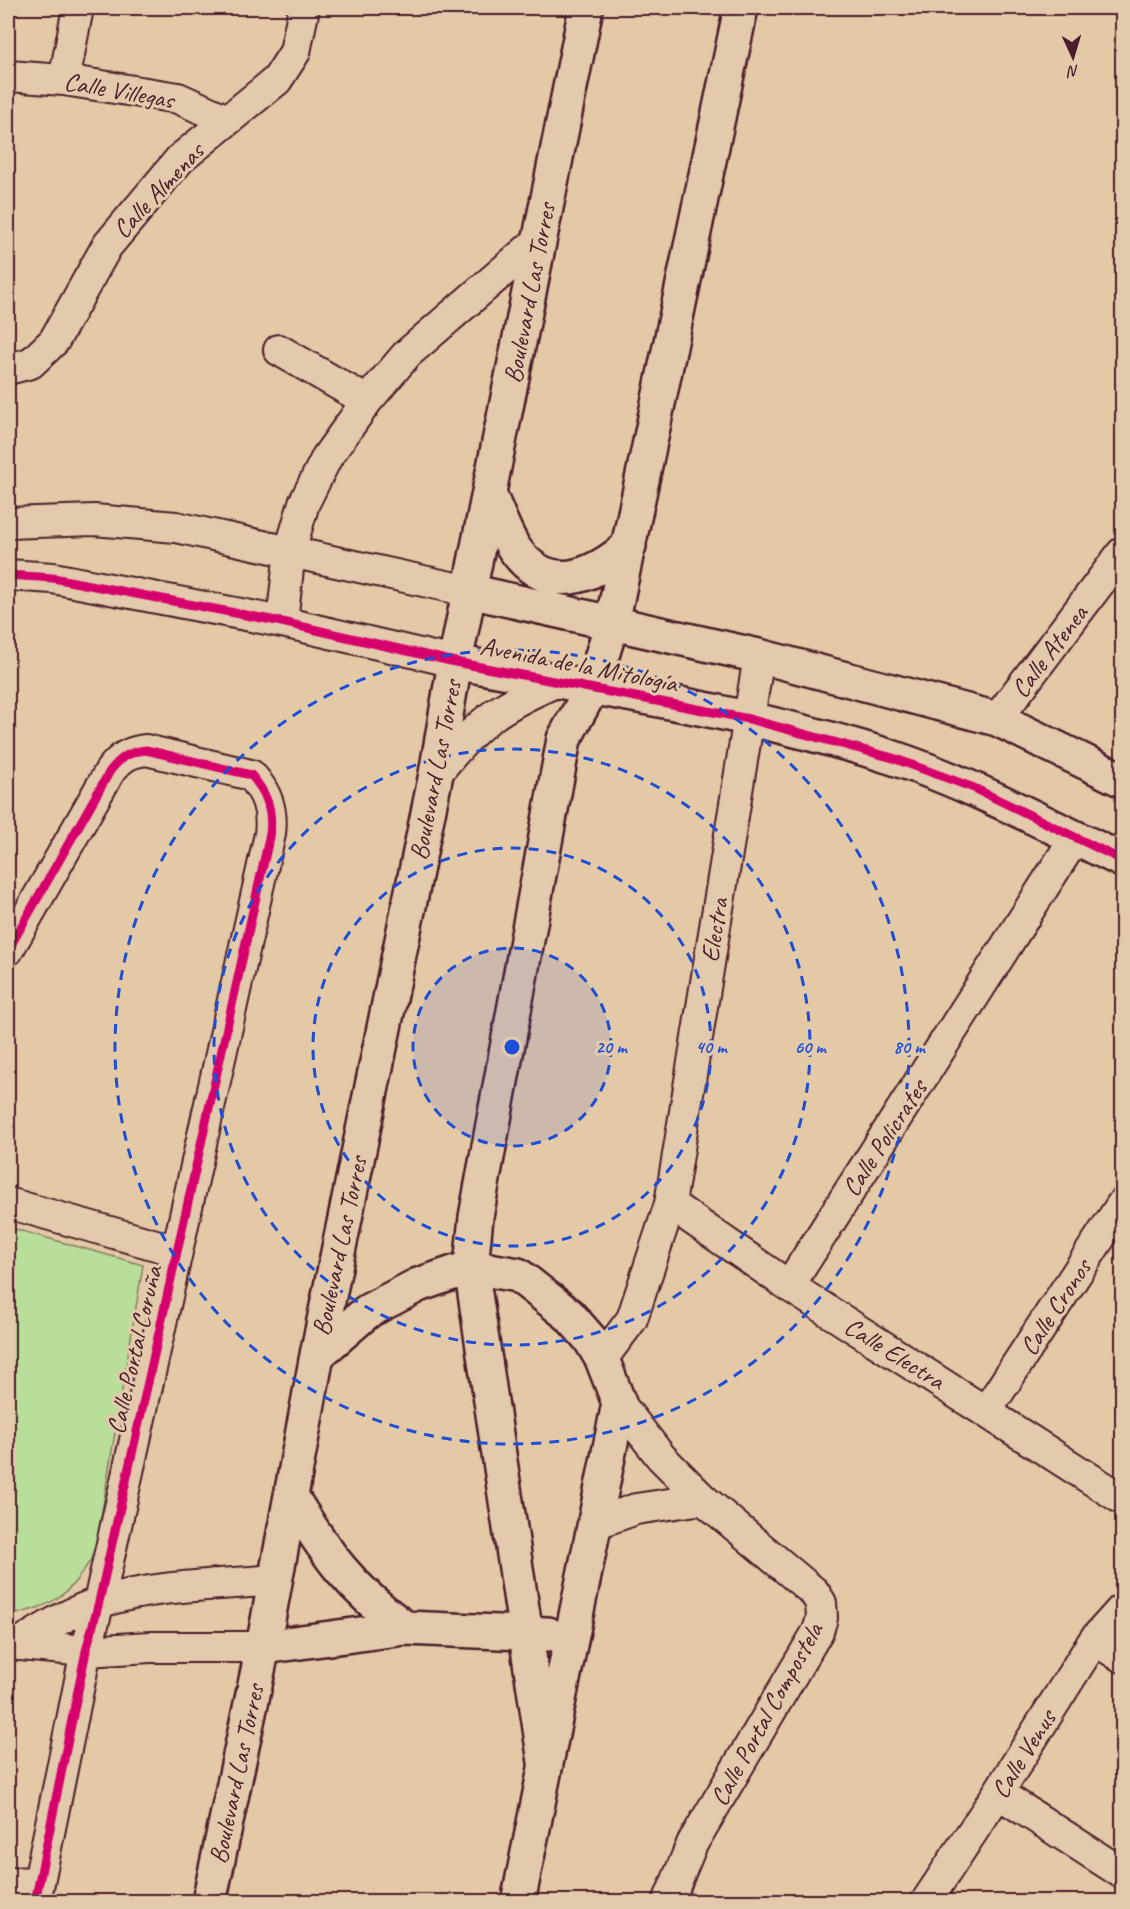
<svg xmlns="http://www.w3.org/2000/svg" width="1130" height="1909" font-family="Caveat,sans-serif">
  <rect width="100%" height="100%" fill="#e4c9a7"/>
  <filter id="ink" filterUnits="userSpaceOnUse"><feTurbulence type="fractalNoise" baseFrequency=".0167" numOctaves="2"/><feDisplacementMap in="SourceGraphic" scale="12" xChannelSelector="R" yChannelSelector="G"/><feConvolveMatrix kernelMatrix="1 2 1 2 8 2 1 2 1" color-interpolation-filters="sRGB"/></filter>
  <g filter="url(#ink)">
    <!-- green -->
    <path fill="#b9de99" stroke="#827e62" stroke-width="1.5" d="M8 1227 143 1265 95 1553C68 1596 57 1605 8 1616Z"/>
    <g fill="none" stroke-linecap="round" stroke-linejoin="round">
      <defs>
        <path id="minor" d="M8 76 64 80 178 98 227 120
          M64 80 78 8
          M279 350 367 401
          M8 369 31 363 54 341 107 246 180 159 277 80 295 52 304 8
          M8 523 94 520 176 527 469 591
          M8 575 53 578 282 622 455 662
          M282 622 290 551 304 503 327 457 367 401 407 354 539 240
          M997 719 1122 553
          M436 774C477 723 497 707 558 681
          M8 950 110 771C121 757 129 752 146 750L251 775C267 793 273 810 270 834L99 1602 86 1651 35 1902
          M8 1203 177 1251
          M670 1204 789 1286 1122 1499
          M789 1286 1075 838
          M602 1359 632 1319 670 1204 759 656
          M619 1403 661 1457 703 1499 814 1592 821 1603 822 1618 818 1631 692 1844 668 1902
          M987 1410 1122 1204
          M594 1524 636 1509 703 1499
          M1094 1640 1122 1657
          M10 1644 86 1651 150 1647H263
          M18 1644C45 1628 71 1611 101 1602 156 1585 218 1585 275 1580
          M998 1793 1122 1873
          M8 1883 39 1882
          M926 1902 998 1793 1094 1640 1122 1609"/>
        <path id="tertiary" d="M489 494C497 511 504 532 514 548 548 597 593 577 629 546
          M469 591 759 656 997 719 1122 780
          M455 662C601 690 752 712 894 758 974 785 1047 825 1122 860"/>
        <path id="secondary" d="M317 1355 368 1311 418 1285 471 1267 518 1275 569 1315 590 1339 602 1359 619 1403 518 1902
          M291 1496C326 1554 350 1588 405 1628
          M263 1647 405 1628 548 1634
          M545 1762 471 1267 476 1217 564 739 592 688 612 623 741 8
          M209 1902 263 1647 317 1355 436 774 455 662 586 8"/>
      </defs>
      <!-- minor casing -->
      <use href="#minor" stroke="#4a1f2b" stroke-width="34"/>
      <!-- tertiary casing -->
      <use href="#tertiary" stroke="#4a1f2b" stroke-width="38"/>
      <!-- secondary casing -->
      <use href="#secondary" stroke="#4a1f2b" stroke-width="38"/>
      <!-- minor -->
      <use href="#minor" stroke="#e4caac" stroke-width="30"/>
      <!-- tertiary -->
      <use href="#tertiary" stroke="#e4caac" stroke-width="33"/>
      <!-- secondary -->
      <use href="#secondary" stroke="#e4caac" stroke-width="33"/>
      <defs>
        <path id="cycleway" d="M8 575 53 578 282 622 455 662 749 719 893 758 974 788 1122 860
          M8 950 110 771C121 757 129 752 146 750L251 775C267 793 273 810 270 834L99 1602 86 1651 35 1902"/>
      </defs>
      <!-- cycleway casing -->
      <use href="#cycleway" stroke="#e4caac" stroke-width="13"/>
      <!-- cycleway -->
      <use href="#cycleway" stroke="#d6006c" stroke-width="9"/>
    </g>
  </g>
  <!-- distance rings -->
  <circle cx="512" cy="1047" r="99" fill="#1d4ed8" fill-opacity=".12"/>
  <g fill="none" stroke="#1d4ed8" stroke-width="3" stroke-dasharray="10 8">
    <circle cx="512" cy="1047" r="99"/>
    <circle cx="512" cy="1047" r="199"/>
    <circle cx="512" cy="1047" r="298"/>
    <circle cx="512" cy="1047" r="397"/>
  </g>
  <g text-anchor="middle" stroke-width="6" stroke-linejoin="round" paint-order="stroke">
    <!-- street labels -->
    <g font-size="26" fill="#4a1f2b" stroke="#e4caac">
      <text transform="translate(119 90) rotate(10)" y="9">Calle Villegas</text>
      <text transform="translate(158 190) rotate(-47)" y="9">Calle Almenas</text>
      <text transform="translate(529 293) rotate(-79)" y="9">Boulevard Las Torres</text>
      <text transform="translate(1049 651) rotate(-53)" y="9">Calle Atenea</text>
      <text transform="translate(579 664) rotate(11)" y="9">Avenida de la Mitología</text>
      <text transform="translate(435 770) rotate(-79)" y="9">Boulevard Las Torres</text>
      <text transform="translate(714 930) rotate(-81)" y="9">Electra</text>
      <text transform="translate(884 1138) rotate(-57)" y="9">Calle Policrates</text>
      <text transform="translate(339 1246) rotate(-78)" y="9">Boulevard Las Torres</text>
      <text transform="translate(1055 1307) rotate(-57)" y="9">Calle Cronos</text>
      <text transform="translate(134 1350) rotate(-77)" y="9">Calle Portal Coruña</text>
      <text transform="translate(895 1353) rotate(32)" y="9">Calle Electra</text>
      <text transform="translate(766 1714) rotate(-61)" y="9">Calle Portal Compostela</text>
      <text transform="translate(1023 1754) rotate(-58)" y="9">Calle Venus</text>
      <text transform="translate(236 1774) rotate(-78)" y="9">Boulevard Las Torres</text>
    </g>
  </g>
  <circle cx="512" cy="1047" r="9" fill="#1d4ed8" stroke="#e4caac" stroke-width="3"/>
  <g font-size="18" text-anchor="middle" font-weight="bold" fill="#1d4ed8" stroke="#e4caac" stroke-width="6" stroke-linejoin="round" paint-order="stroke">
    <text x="611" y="1053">20 m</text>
    <text x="711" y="1053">40 m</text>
    <text x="810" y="1053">60 m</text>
    <text x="909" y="1053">80 m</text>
  </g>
  <!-- margin -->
  <rect width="1130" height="1909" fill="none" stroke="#e4caac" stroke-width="30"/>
  <rect x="15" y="15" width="1100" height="1879" fill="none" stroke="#4a1f2b" stroke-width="2" filter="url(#ink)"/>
  <!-- north arrow -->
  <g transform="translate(1073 57) rotate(176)" stroke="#e4caac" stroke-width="4.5" paint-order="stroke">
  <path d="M0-4.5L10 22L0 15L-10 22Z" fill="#4a1f2b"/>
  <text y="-9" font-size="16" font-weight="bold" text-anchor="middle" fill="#4a1f2b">N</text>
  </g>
</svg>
